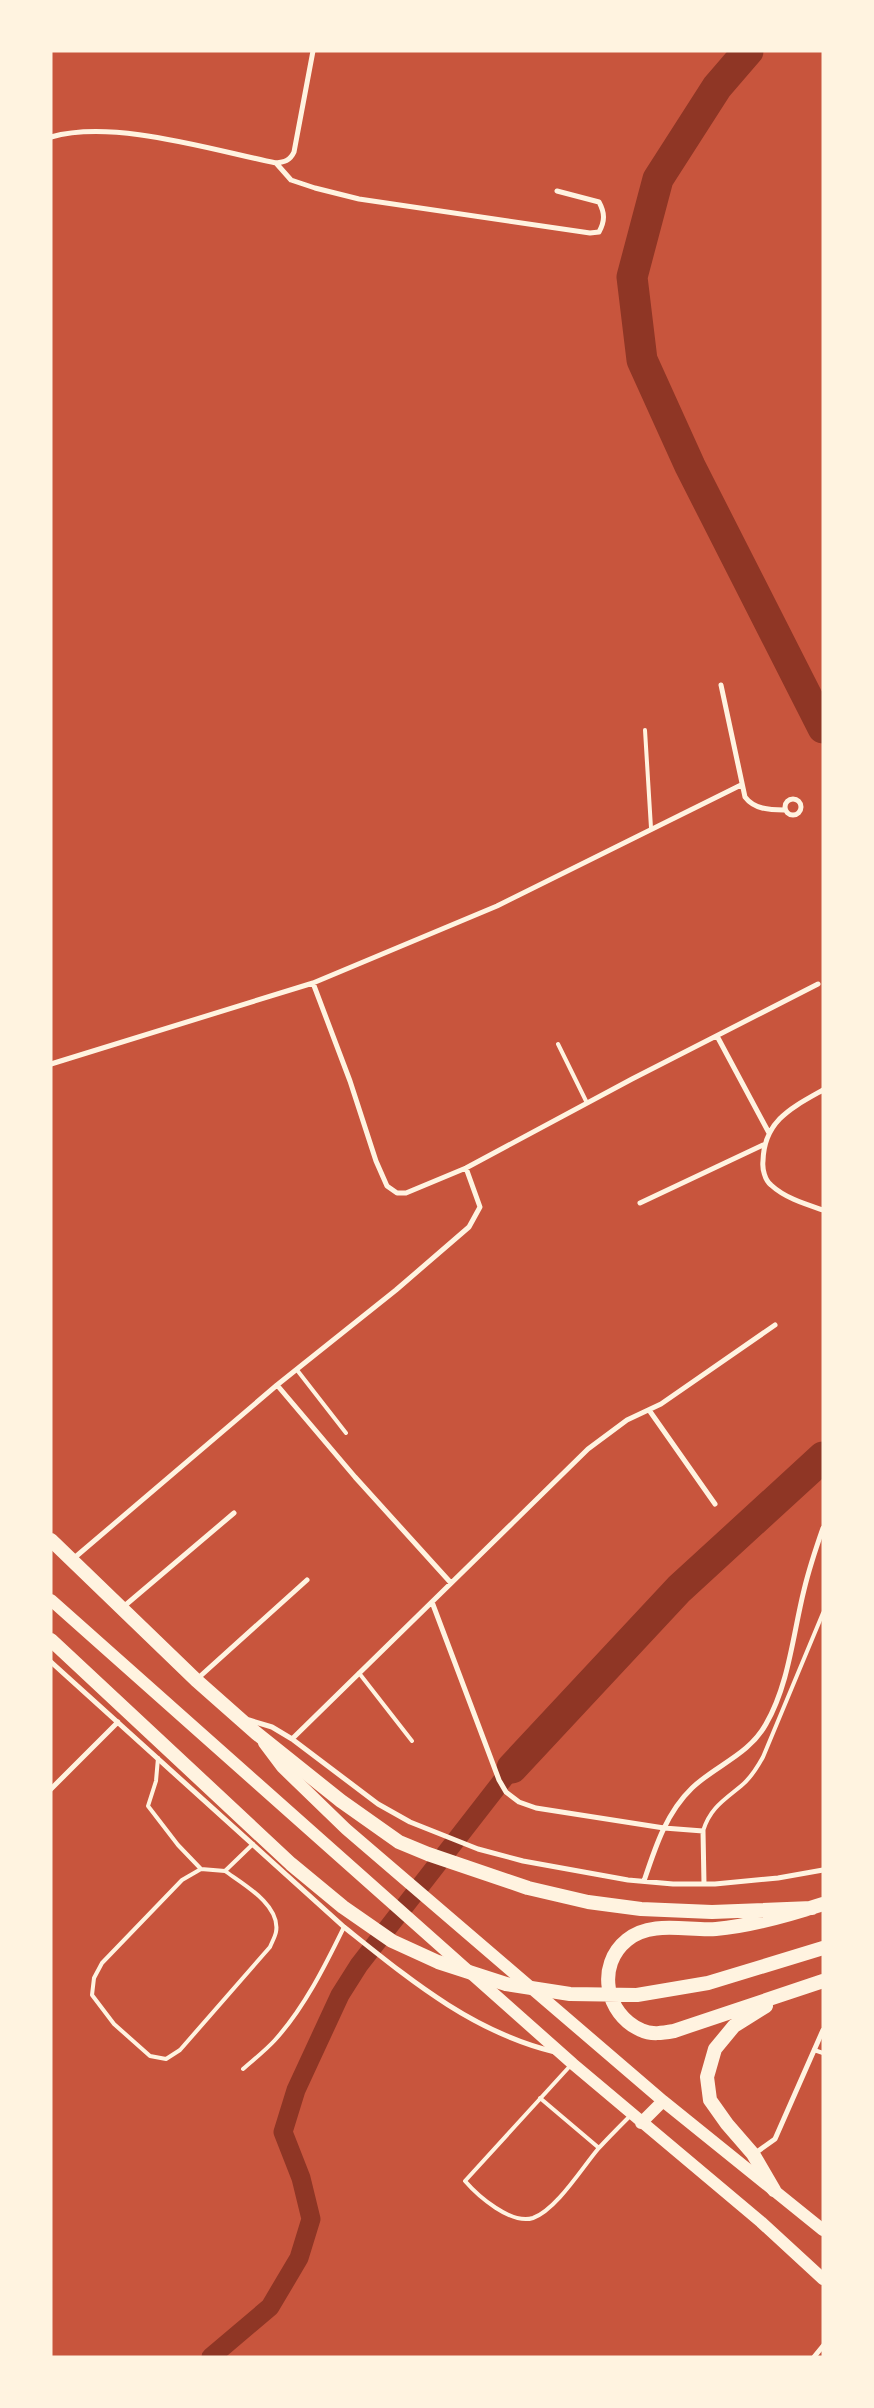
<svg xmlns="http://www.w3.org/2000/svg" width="874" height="2408" font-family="'Open Sans',sans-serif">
  <rect width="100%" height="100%" fill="#c8553d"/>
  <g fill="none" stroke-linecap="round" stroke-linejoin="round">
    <!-- canal -->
    <path stroke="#8f3625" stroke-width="19" d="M211 2357 270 2307 299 2258 311 2219 301 2178 283 2132 296 2090 340 1995 359 1965 512 1768"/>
    <!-- river -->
    <path stroke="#8f3625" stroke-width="31" d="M748 51 717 87 658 179 632 277 642 360 690 466 823 728
      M512 1768 679 1589 823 1457"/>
    <!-- service -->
    <path stroke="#fff3e0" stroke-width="4" d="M645 730 651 828
      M558 1044 587 1103
      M297 1370 346 1433
      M359 1673 412 1741
      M158 1758 156 1781 148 1806 178 1845 201 1869
      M703 1831C710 1808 724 1800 741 1786 751 1778 757 1768 763 1757L823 1613
      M225 1871C243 1884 281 1905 276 1932 275 1937 272 1942 270 1947L180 2050 166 2059 150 2056 114 2024 92 1995 94 1978 102 1963 182 1880 201 1869 225 1871 253 1844
      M814 2050 823 2053
      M570 2066 465 2181C478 2196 511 2225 533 2218 556 2210 582 2168 598 2149 608 2138 619 2127 630 2116
      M243 2069C253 2060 265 2051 275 2040 304 2008 325 1966 344 1927
      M540 2098 599 2148"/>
    <!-- minor -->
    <path stroke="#fff3e0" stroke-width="5" d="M51 137C114 119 212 150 276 163 284 162 290 161 294 152L313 51
      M276 163 291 180 315 188 359 199 590 233 599 232C605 221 605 213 599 202L557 191
      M721 685 745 797C754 809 769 810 784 810
      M785 807a8 8 0 1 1 16 0a8 8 0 1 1-16 0Z
      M313 983 350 1081 376 1161 387 1186 397 1193H406L466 1168 632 1079 818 984
      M717 1036 769 1133
      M51 1064 313 983 497 906 741 785
      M823 1090C791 1108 764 1121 763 1161 762 1169 765 1180 771 1185 785 1198 805 1204 823 1210
      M640 1203 763 1145
      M277 1385 355 1477 451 1583
      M649 1410 715 1504
      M73 1559 277 1385 396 1290 469 1227 480 1207 466 1168
      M432 1602 499 1780 506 1792 519 1802 536 1808 664 1828 703 1831 704 1884
      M122 1608 234 1513
      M51 1662 344 1927C409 1979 472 2032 555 2052
      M196 1680 307 1580
      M249 1720 272 1727 292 1739 378 1804 410 1822 478 1849 523 1861 628 1880 673 1884H715L778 1878 823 1870
      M292 1739 588 1449 627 1420 661 1404 775 1325
      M51 1789 118 1722
      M644 1881C655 1848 666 1813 692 1788 716 1765 749 1755 766 1724 789 1684 793 1634 804 1590 809 1569 816 1548 823 1528
      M754 2154 775 2139 823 2030
      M814 2357 823 2346"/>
    <!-- primary -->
    <path stroke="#fff3e0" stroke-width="12" d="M51 1600 573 2064 761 2222 823 2279
      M264 1743 282 1767 346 1829 663 2101 823 2230
      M641 2123 663 2101"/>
    <!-- trunk -->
    <path stroke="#fff3e0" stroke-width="14" d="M51 1540 196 1680 256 1733 341 1801 399 1842 428 1854 528 1888 588 1902 641 1909 712 1912 812 1908
      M51 1640 291 1864 343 1907 392 1941 438 1962 506 1984 570 1994 637 1995 708 1983 823 1948
      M823 1904C789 1915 751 1926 716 1929 687 1931 651 1920 627 1940 596 1965 605 2014 641 2030 651 2035 663 2033 674 2031L823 1981
      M766 2006 734 2026 715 2049 707 2077 710 2100 727 2124 753 2154 774 2190"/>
  </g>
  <!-- border -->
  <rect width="874" height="2408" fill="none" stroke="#fff3e0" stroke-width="105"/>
</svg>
